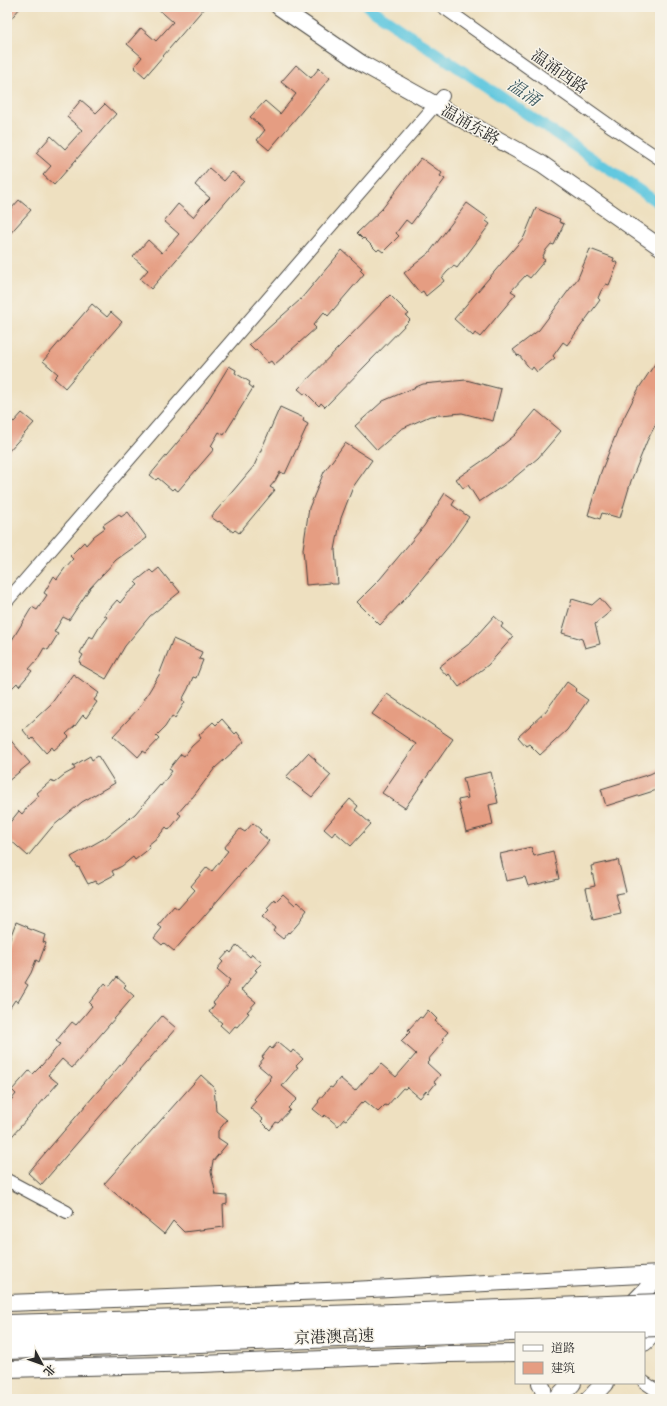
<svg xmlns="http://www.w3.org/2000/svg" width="667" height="1406" font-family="'IM FELL English','Noto Serif SC',serif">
  <rect width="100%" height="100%" fill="#f7f3e8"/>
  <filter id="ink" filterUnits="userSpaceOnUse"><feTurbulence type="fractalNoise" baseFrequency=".025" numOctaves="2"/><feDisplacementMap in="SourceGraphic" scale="8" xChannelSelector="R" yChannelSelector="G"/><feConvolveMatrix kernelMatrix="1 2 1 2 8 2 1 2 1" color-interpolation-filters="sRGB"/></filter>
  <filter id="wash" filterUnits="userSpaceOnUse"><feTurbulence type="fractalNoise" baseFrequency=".012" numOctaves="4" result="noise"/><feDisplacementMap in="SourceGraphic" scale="16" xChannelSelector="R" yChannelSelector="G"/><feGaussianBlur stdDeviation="0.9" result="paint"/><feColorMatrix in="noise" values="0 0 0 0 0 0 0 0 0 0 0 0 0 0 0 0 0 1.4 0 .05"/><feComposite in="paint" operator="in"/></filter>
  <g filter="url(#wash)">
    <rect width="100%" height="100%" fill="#eee0c0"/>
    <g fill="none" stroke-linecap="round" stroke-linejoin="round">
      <!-- canal -->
      <path stroke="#62c8df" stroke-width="11" d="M368 7 660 204"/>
    </g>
    <g id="blocks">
      <!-- building -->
      <path fill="#e59d82" d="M7 7H21L7 23Z
        M156 7H205L145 77 134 67 142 57 127 44 141 28 156 41 173 22Z
        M296 65 311 78 319 68 330 78 269 150 257 140 265 130 250 117 265 101 280 114 296 94 281 82Z
        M81 100 96 113 105 104 116 114 54 185 43 175 51 166 36 153 51 136 65 149 82 130 67 117Z
        M421 158 442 173 440 176 445 179 411 224 406 220 396 233 399 236 383 252 379 249 377 251 364 238 363 239 357 233 382 209Z
        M209 168 224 181 232 172 244 181 151 289 140 279 148 270 133 257 148 240 162 253 171 243 179 234 164 221 178 204 193 217 201 207 210 198 195 185Z
        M19 200 31 210 7 237V206L11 209Z
        M467 203 488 218 486 221 490 224 457 268 454 266 447 272 442 278 444 281 426 296 423 291 420 293 404 273 429 253Z
        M536 208 560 219 559 222 564 224 554 245 551 244 546 250 542 258 545 260 530 278 526 275 511 291 516 294 480 337 475 333 473 336 454 319 524 237Z
        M590 249 614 258 613 261 618 263 609 285 606 284 601 291 598 298 600 300 567 345 563 342 553 356 555 358 537 372 533 367 531 370 519 355 518 356 513 350 539 330 578 278Z
        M342 250 362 268 360 270 364 274 328 316 324 312 313 325 316 328 274 365 271 361 268 363 256 349 255 351 249 345 300 300Z
        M390 295 409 314 406 316 410 320 325 407 321 403 319 406 306 393 304 394 298 389Z
        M92 304 107 317 111 312 122 322 65 388 54 378 58 374 43 361Z
        M660 356V416L647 441 631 481 620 518 602 513 600 519 588 515 601 472 618 429 639 388Z
        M229 366 236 370 235 373 250 382 249 385 253 388 224 435 219 432 211 446 214 449 178 491 174 488 172 490 158 478 156 480 150 475 194 423Z
        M466 380 501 389 493 421 462 413 430 416 401 429 377 450 355 426 383 401 423 384Z
        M280 407 304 418 303 421 308 424 285 474 280 472 275 481 270 487 275 490 239 533 235 530 233 532 219 521 218 522 211 517 254 466Z
        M536 410 561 431 538 458 509 482 479 502 468 485 463 488 456 479 488 457 515 435Z
        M22 413 34 423 7 453V417L14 422Z
        M345 443 372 460 353 487 341 518 335 550 338 584H331L330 583 306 585 303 549 309 508 324 472Z
        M445 493 455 500 452 505 469 517 449 546 404 600 380 625 357 602 380 579 424 526Z
        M128 512 147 538 116 560 90 588 69 620 63 617 54 632 58 634 48 650 44 648 37 660 29 669 32 671 19 686 17 683 11 689 7 685V646L12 640 32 607 37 610 47 595 44 593 54 576 57 579 65 568 73 559 70 556 84 542 86 545 94 536 105 528 103 525 119 514 121 517Z
        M159 568 171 583 172 582 180 592 150 616 125 646 106 679 80 664 81 663 79 662 83 655 80 653 89 636 93 638 100 626 107 617 104 615 117 600 120 603 128 593 138 585 135 582 150 570 153 573Z
        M600 598 611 611 595 624 600 644 585 648 582 639 562 633 572 599 592 605Z
        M494 616 503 624 501 627 513 637 488 665 459 687 449 674 447 676 439 667 469 644Z
        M173 639 202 652 199 659 203 660 196 678 193 677 188 689 182 700 185 702 175 718 172 716 165 727 156 736 159 739 146 753 143 751 138 757 124 744 123 745 113 736 139 708 159 675Z
        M73 674 99 693 94 700 97 702 86 718 83 715 75 726 66 734 69 737 54 750 52 747 46 753 33 738 31 740 23 730 51 704Z
        M567 682 577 689 575 691 588 700 567 730 540 755 529 744 526 746 518 737 545 712Z
        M387 694 453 739 405 808 382 793 416 744 372 714Z
        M222 719 235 734 237 732 244 742 215 768 192 798H191L178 813 181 815 169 830 166 827 158 837 148 845 150 848 135 860 133 857 122 866 112 871 114 875 97 884 95 881 88 884 79 867 78 868 71 857 105 838 135 814 160 785 161 786 172 771 169 769 181 754 184 756 192 746 201 738 199 735 213 722 216 725Z
        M7 736 30 763 7 782Z
        M308 753 316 760 315 761 331 775 312 797 286 777Z
        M90 756 92 760 98 756 115 783 82 802 52 827 28 856 7 837V826L19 811 22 814 30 804 39 796 37 793 52 780 54 783 64 775 75 769 73 766Z
        M660 769V789L606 806 601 789 650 774Z
        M491 772 498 803 489 805 493 825 466 832 458 800 468 798 463 778Z
        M350 799 358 806 355 810 371 824 351 846 335 832 332 836 324 829Z
        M253 823 261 830 259 832 269 841 174 951 164 943 162 945 154 938 162 928 158 925 174 906 178 909 187 899 195 890 191 886 207 867 212 871 228 851 224 848 240 829 245 832Z
        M531 847 534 856 553 851 559 879 528 886 525 877 506 881 500 854Z
        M618 860 626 892 616 894 621 914 593 920 586 888 595 886 591 866Z
        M283 894 295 905 298 902 307 910 301 918 302 919 290 933 289 932 283 939 273 931 275 928 262 917 269 910 267 908 275 899 276 901Z
        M16 922 28 927 27 928 45 935 43 942 46 943 39 962 36 960 31 973 25 983 28 985 18 1002 15 1000 7 1012V946Z
        M237 945 250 957 252 954 262 963 255 970 257 971 241 990 256 1002 247 1012 249 1013 237 1027 235 1026 229 1033 220 1025 222 1023 209 1012 215 1004 213 1003 229 984 228 983 230 980 217 969 223 962 221 960 229 951 231 953Z
        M117 977 126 985 124 987 134 996 72 1068 62 1059 48 1075 58 1083 7 1142V1105L16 1094 12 1090 29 1071 33 1074 42 1065 60 1044 56 1041 72 1022 76 1025 84 1016 92 1006 89 1003 105 983 109 987Z
        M428 1010 437 1019 435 1021 448 1032 442 1039 444 1041 428 1060 429 1061 427 1063 440 1075 434 1082 436 1083 428 1093 426 1091 420 1098 407 1087 405 1089 403 1088 387 1106 385 1105 378 1112 365 1101 363 1103 362 1102 346 1120 344 1119 338 1126 325 1115 323 1117 313 1109 319 1102 318 1101 330 1087 332 1088 340 1078 355 1091 371 1073 372 1074 381 1064 396 1077 416 1054 401 1041 410 1032 408 1030 420 1017 422 1018Z
        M162 1016 176 1028 41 1185 28 1173Z
        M278 1042 291 1053 293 1050 303 1059 296 1066 298 1067 282 1086 297 1099 288 1108 290 1110 278 1123 276 1122 270 1130 261 1121 263 1119 250 1108 256 1101 254 1099 270 1080 269 1079 271 1076 258 1065 264 1058 262 1057 270 1047 272 1049Z
        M201 1075 214 1087 216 1111 227 1120 218 1131V1138L227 1144 213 1161 211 1172 216 1195 227 1196V1204L223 1205 224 1227 184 1232 173 1221 164 1234 104 1184Z"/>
    </g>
  </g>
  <g filter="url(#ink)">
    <use href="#blocks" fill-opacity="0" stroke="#484641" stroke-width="1"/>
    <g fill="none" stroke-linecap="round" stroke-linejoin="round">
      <defs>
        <path id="minor" d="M443 7 612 127 660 159
          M7 601 443 96
          M7 1180 67 1212
          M644 1382 660 1393"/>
        <path id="tertiary" d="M279 7 361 63 542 164 660 247
          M7 1303 352 1290 660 1274
          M626 1310 660 1275
          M7 1369 202 1364 448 1354 516 1353
          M540 1383 543 1389 544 1399"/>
        <path id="secondary" d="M644 1342 660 1325
          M557 1399 572 1383
          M590 1399 605 1383"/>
        <path id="motorway" d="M7 1326 396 1315
          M7 1348 394 1334"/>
      </defs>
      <!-- minor casing -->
      <use href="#minor" stroke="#484641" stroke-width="14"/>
      <!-- tertiary casing -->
      <use href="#tertiary" stroke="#484641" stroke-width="18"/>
      <!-- secondary casing -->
      <use href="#secondary" stroke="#484641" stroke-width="20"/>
      <!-- motorway casing -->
      <use href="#motorway" stroke="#484641" stroke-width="24"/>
      <!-- minor -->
      <use href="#minor" stroke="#fff" stroke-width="12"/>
      <!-- tertiary -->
      <use href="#tertiary" stroke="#fff" stroke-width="16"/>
      <!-- secondary -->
      <use href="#secondary" stroke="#fff" stroke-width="18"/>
      <!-- motorway -->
      <use href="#motorway" stroke="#fff" stroke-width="22"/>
      <defs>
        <path id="motorway-bridge" d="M396 1315 660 1305
          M394 1334 660 1325"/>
      </defs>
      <!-- motorway-bridge casing -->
      <use href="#motorway-bridge" stroke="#484641" stroke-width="24" stroke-linecap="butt"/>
      <!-- motorway-bridge -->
      <use href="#motorway-bridge" stroke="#fff" stroke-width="22"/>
    </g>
  </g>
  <g text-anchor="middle" stroke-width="3" stroke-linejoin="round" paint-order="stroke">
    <!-- street labels -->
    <g font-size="16" fill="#2b2b2b" stroke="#f7f3e8">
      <text transform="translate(560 71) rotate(35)" y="6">温涌西路</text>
      <text transform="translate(471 124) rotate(30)" y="6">温涌东路</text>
      <text transform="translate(334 1336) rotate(-2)" y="6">京港澳高速</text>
    </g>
    <!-- water labels -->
    <g font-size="17" font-style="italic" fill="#3c5a61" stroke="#f7f3e8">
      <text transform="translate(524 92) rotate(34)" y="6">温涌</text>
    </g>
  </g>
  <!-- margin -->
  <rect width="667" height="1406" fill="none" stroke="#f7f3e8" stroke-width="24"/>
  <!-- legend -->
  <rect x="515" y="1332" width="130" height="52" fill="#f7f3e8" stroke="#a5a39c"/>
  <rect x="523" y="1345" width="20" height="6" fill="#ffffff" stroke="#a5a39c"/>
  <text x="551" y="1352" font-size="12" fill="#2b2b2b">道路</text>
  <rect x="523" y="1362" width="20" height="12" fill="#e59d82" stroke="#a5a39c"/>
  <text x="551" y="1372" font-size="12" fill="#2b2b2b">建筑</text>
  <!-- north arrow -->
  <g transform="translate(42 1364) rotate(131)" stroke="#f7f3e8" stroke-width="3" paint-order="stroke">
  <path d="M0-3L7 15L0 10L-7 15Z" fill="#2b2b2b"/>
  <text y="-6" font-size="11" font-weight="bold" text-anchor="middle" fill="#2b2b2b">北</text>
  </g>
</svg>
